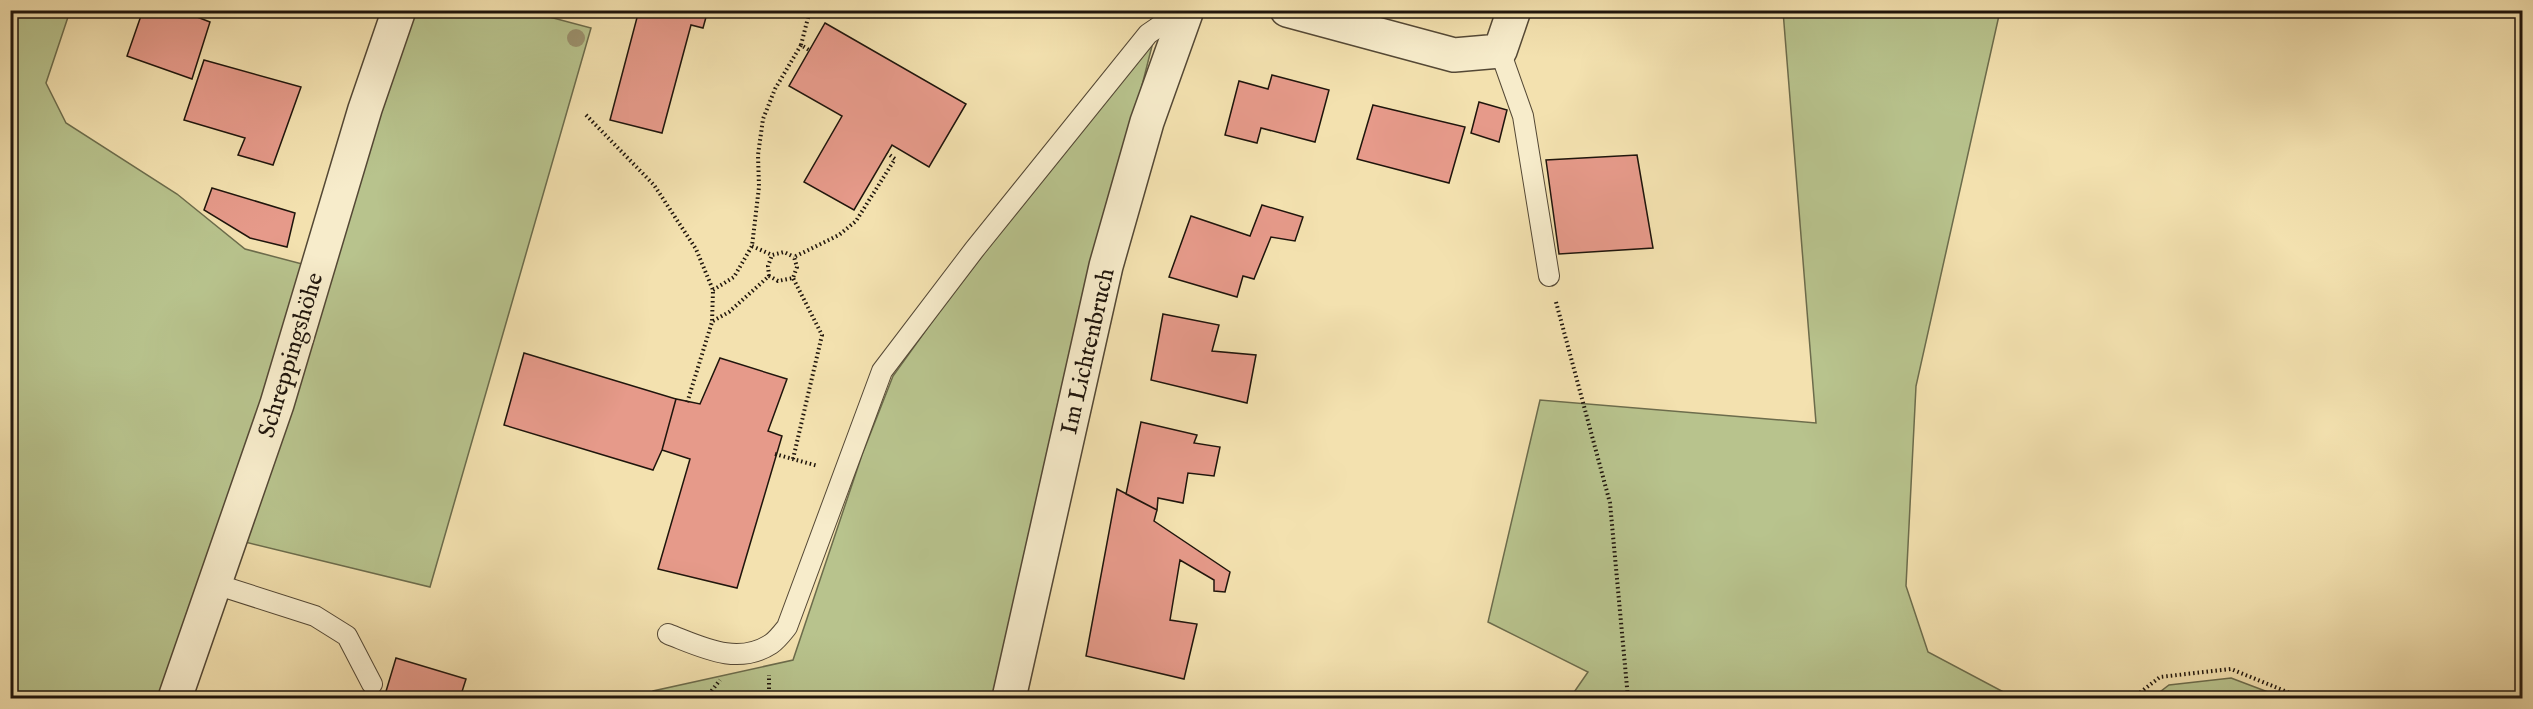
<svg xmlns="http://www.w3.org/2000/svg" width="2533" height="709" font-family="'IM FELL English',serif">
  <rect width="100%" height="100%" fill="#f3e1af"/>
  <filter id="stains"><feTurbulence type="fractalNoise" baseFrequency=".00333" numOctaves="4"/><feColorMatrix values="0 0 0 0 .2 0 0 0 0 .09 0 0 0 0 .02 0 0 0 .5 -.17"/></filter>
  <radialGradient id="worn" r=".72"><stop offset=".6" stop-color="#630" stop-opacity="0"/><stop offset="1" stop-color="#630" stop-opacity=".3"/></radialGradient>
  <!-- green -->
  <path fill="#b8c38d" stroke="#6c6c4c" stroke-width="1.5" d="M10 11H70L46 83 66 123 177 194 245 249 306 265 161 698H11Z
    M410 11H527L591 28 430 587 241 541Z
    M1783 11H2000L1916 386 1906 586 1928 652 2011 696 2046 698H1570L1588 672 1488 622 1540 400 1816 423Z
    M1153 42 1050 449 992 698H650L653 691 793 660 862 455 893 376 939 312 1015 213Z
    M2231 678 2268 692 2266 698H2152L2169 685Z"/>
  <!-- building -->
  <path fill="#e69a8a" stroke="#1f150c" stroke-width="1.5" d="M143 10H179L210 22 192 79 127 56Z
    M555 10H579L578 16Z
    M639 10H708L703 28 691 25 662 133 610 120Z
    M825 23 966 104 929 167 892 145 854 210 804 182 842 116 789 86Z
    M204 60 301 87 273 165 238 155 245 138 184 120Z
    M1272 75 1329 90 1315 142 1261 128 1257 143 1225 135 1239 81 1268 89Z
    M1479 102 1507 110 1499 142 1471 133Z
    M1373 105 1465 127 1449 183 1357 159Z
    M1637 155 1653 248 1559 254 1546 160Z
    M212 188 295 213 287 247 250 238 204 210Z
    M1262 205 1303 217 1295 241 1271 237 1254 279 1243 276 1237 297 1169 277 1191 216 1250 236Z
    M1163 314 1219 325 1212 351 1256 355 1247 403 1151 380Z
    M524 353 676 399 662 450 653 470 504 425Z
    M720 358 787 379 768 431 782 436 737 588 658 569 690 459 662 450 676 399 700 404Z
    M1141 422 1197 435 1194 443 1220 447 1214 476 1188 473 1183 503 1158 498 1157 510 1126 494Z
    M1117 489 1157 510 1154 521 1230 572 1225 592 1214 591V580L1180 560 1170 620 1197 624 1184 679 1086 656Z
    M396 658 466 679 460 698H384Z
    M230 693 243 698H228Z"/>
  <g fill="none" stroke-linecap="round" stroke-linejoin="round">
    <defs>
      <path id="service" d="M1500 51 1523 116 1549 276
        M215 584 315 616 347 636 372 684
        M668 634C702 647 737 666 771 644 777 640 783 632 787 627L882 371 974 250 1148 34 1183 10"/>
      <path id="minor" d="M1287 10 1454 55 1500 51 1514 10
        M175 698 277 404 365 109 399 10
        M1009 698 1106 266 1147 122 1187 10"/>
    </defs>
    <!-- service casing -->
    <use href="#service" stroke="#544835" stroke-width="22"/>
    <!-- minor casing -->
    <use href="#minor" stroke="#544835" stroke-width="36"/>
    <!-- path -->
    <path stroke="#1f150c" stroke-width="4" stroke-dasharray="1.5 3" stroke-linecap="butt" d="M801 45 810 10
      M586 115 654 185 696 249 713 290 712 322 687 403
      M752 246 772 255
      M769 276 768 266 772 255 784 252 794 257
      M713 290 734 277 752 246 759 187 758 155 763 119 775 89 801 45 809 50
      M1556 302 1610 503 1628 698
      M713 321 729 312 769 276 778 281 793 278 797 267 794 257 839 235 856 221 895 159 887 153
      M775 454 818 466
      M793 459 822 335 793 278
      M706 698 720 680
      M769 698V675
      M2133 698 2160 677 2231 669 2302 698"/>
    <!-- service -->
    <use href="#service" stroke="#f7eccb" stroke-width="20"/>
    <!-- minor -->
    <use href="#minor" stroke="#f7eccb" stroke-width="33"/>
  </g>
  <!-- trees -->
  <circle fill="#9c926e" cx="576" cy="38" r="9"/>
  <g text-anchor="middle" stroke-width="6" stroke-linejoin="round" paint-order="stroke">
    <!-- street labels -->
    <g font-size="24" fill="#1f150c" stroke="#f7eccb">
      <text transform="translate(1087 351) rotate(-77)" y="8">Im Lichtenbruch</text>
      <text transform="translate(290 355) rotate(-73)" y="8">Schreppingshöhe</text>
    </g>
  </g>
  <!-- margin -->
  <rect width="2533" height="709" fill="none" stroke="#f3e1af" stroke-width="36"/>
  <rect x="12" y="12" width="2509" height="685" fill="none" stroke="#1f150c" stroke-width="3"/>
  <rect x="18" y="18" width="2497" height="673" fill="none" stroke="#1f150c" stroke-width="1.5"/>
  <rect width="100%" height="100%" filter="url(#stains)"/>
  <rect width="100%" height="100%" fill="url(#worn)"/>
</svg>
